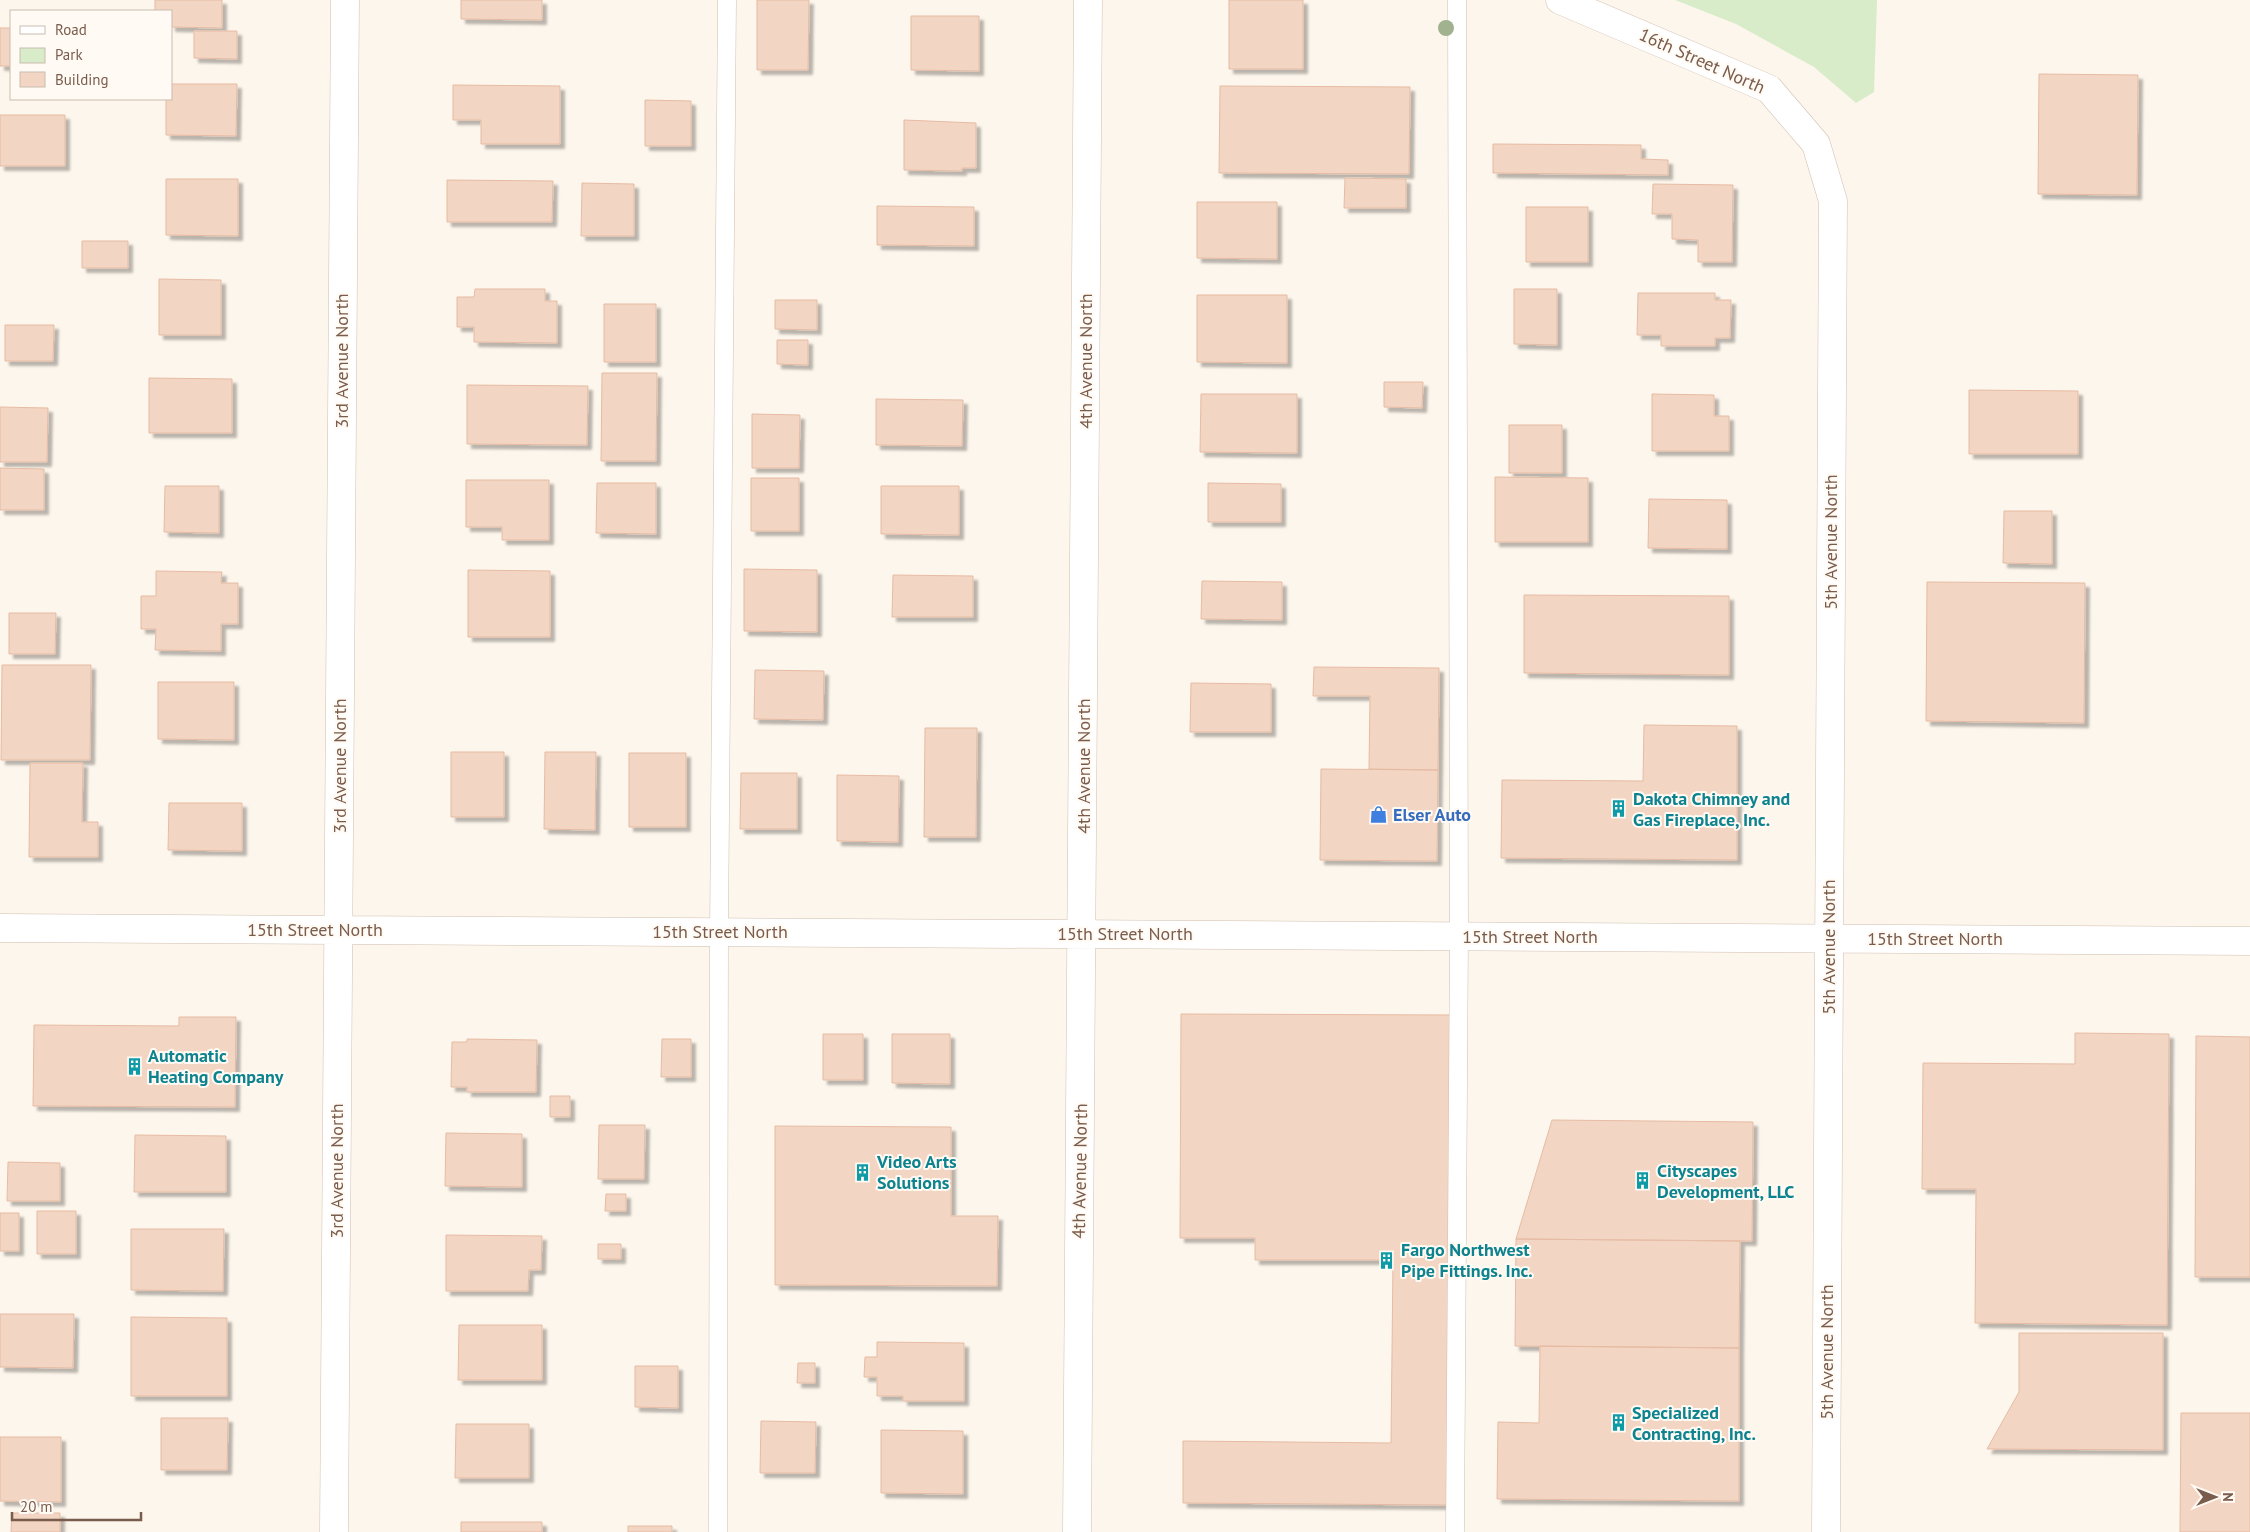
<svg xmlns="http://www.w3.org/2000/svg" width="2250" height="1532" font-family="'PT Sans',sans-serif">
  <defs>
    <filter id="shadow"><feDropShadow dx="4.5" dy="4.5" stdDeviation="1" flood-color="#0004"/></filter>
  </defs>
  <rect width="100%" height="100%" fill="#fdf6ec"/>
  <!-- green -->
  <path fill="#d8ecc9" d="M1675 0H1877L1874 92 1856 103 1814 67 1736 24Z"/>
  <!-- building -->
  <path fill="#f3d5c3" stroke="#e6bba3" filter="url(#shadow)" d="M155 0H222V28L171 27V11H155Z
    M461 0H542V20L461 19Z
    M757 0H809L808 70H757Z
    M1229 0H1303V69H1229Z
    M911 16H979V71L911 70Z
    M0 28H11V66H0Z
    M194 31H237V59L194 58Z
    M2039 74 2138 75 2137 195 2038 194Z
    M171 84H237L236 136 166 135V99H171Z
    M453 85 560 86V144H481V120H453Z
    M1220 86 1410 87 1409 174 1219 173Z
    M645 100 691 101V146H645Z
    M0 115H65V166H0Z
    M904 120 976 123V168H962V171L904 170Z
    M1493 144 1641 145V159L1668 160V175L1493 173Z
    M1345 178 1406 179V208H1344Z
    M166 179H238V236L166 235Z
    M447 180 553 181 552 222H447Z
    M582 183 634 184V236H581Z
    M1653 184 1733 185 1732 262H1698V240L1672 239V214H1652Z
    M1197 202H1277V259L1197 258Z
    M877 206 974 207V246L877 245Z
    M1526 207H1588V262H1526Z
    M82 241H128V268H82Z
    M159 279 221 280V335H159Z
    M475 289H545V301H557V343L474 342V327H457V297H474Z
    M1514 289H1557V345L1514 344Z
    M1638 293H1715V300H1731L1730 338H1715V346H1661V335H1637Z
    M1197 295H1287V363L1197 362Z
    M775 300H817V330L775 329Z
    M604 304H656V362H604Z
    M5 325H54L53 361H5Z
    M777 340H808V365L777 364Z
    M602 373H657L656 461H601Z
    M149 378 232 379V433H149Z
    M1384 382H1423L1422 408 1384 407Z
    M467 385 588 386 587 445 467 444Z
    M1969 390 2078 391V454H1969Z
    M1201 394H1297V453L1200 452Z
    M1652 394 1714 395V416H1729V451H1652Z
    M876 399 963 400 962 446 876 445Z
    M0 407 48 408 47 462H0Z
    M752 414 800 415 799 468H752Z
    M1509 425H1562V473H1509Z
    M0 468 44 469V510H0Z
    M1495 477 1588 478V542H1495Z
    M751 478H799V531H751Z
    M466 480H549V540H502V527H466Z
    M597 483H656V534L596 533Z
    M1208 483 1281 484V522H1208Z
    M165 486H219V533L164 532Z
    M881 486H959V535L881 534Z
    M1649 499 1727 500V549L1648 548Z
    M2004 511H2052V564L2003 563Z
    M744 569 817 570V632L744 631Z
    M468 570 550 571V637H468Z
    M156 571 222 572 221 583H238V624H221V651L155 650 156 629H141V596H156Z
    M893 575 973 576V617H892Z
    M1202 581 1282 582V620L1201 619Z
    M1927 582 2085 583 2084 723 1926 721Z
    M1524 595 1729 596V675L1524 673Z
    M9 613H56L55 654H9Z
    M2 665H91L90 760H1Z
    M1314 667 1439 668 1438 770 1369 769 1370 696H1313Z
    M755 670 824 671 823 720 754 719Z
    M158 682H234V740L158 739Z
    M1191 683 1271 684V732H1190Z
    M1644 725 1737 726V860L1501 858 1502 780 1643 781Z
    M925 728H977L976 837H924Z
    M451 752H504V817H451Z
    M545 752H596L595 830 544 829Z
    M629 753H686V827H629Z
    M30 763H83L82 822H98V857H29Z
    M1321 769 1438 770 1437 861 1320 860Z
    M741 773H797V829H740Z
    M837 775 899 776 898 842 837 841Z
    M169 803H242V851L168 850Z
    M1181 1014 1451 1015 1448 1505 1183 1503V1441L1391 1443 1393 1260H1255V1238H1180Z
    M179 1017H236L235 1107 33 1106 34 1025 179 1026Z
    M2075 1033 2169 1034 2167 1325 1975 1323 1976 1189H1922L1923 1063 2075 1064Z
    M823 1034H863V1080H823Z
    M892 1034H950V1084L892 1083Z
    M2196 1036 2250 1037V1277H2195Z
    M467 1039 537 1040 536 1092H467V1087H451L452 1042H467Z
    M662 1039H691V1077H661Z
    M550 1096H570V1117H550Z
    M1552 1120 1753 1122 1752 1241 1516 1239Z
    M599 1125H645L644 1179H598Z
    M775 1126 951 1127V1216H998L997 1286 775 1285Z
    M446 1133 522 1134V1187L445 1186Z
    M135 1135 226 1136V1192H134Z
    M8 1162 60 1163V1201H7Z
    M606 1194H626V1211H605Z
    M37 1211H76V1254H37Z
    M0 1213H19V1251H0Z
    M131 1229H224L223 1291 131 1290Z
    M446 1235 542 1236 541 1270H529L528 1291H446Z
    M1516 1239 1740 1241 1739 1348 1515 1346Z
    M598 1244H621V1259H598Z
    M0 1314H74L73 1368 0 1367Z
    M131 1317 227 1318V1396H131Z
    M459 1325H542V1380H458Z
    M2019 1333H2163V1450L1987 1449 2019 1392Z
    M877 1342 964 1343V1401H903V1396H877V1377H864L865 1357H877Z
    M1540 1346 1739 1348V1501L1497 1499 1498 1422 1539 1423Z
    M798 1363H815V1383H797Z
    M635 1366H678V1408L635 1407Z
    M2181 1413H2250V1532H2180Z
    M161 1418H228L227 1470H161Z
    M761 1421 816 1422 815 1473H760Z
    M456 1424H529V1478H455Z
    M881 1430 963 1431V1494L881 1493Z
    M0 1437H61V1502L0 1501Z
    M12 1513H60V1532H11Z
    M461 1522H542V1532H461Z
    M628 1526H672V1532H628Z"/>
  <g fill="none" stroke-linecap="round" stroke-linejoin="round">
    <defs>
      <path id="lane" d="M718 1532 719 932 727 0
        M1455 1532 1459 936 1457 0"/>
      <path id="street" d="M1560 0 1769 89 1816 144 1833 201 1826 1532
        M0 928 2250 941
        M334 1532 345 0
        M1077 1532 1088 0"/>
    </defs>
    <!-- lane casing -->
    <use href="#lane" stroke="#d1beb0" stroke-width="19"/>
    <!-- street casing -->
    <use href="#street" stroke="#d1beb0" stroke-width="29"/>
    <!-- lane -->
    <use href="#lane" stroke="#fff" stroke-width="18"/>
    <!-- street -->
    <use href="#street" stroke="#fff" stroke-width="28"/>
  </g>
  <!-- trees -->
  <circle fill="#a0b28e" cx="1446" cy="28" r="8"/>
  <!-- icons -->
  <defs>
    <symbol id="building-bare" viewBox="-9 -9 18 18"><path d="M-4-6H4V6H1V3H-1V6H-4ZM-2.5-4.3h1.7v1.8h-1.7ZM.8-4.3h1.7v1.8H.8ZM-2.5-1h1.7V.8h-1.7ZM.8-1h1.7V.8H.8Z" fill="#0f9aa8" stroke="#fffaf3" stroke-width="2.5" paint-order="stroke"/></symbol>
    <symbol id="shop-bare" viewBox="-9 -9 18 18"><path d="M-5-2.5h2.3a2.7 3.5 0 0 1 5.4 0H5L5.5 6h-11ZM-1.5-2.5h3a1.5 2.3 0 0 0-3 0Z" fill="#3f7fe0" stroke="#fffaf3" stroke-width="2.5" paint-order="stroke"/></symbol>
  </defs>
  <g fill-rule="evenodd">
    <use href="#building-bare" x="1606" y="796" width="25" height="25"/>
    <use href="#shop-bare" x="1366" y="802" width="25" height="25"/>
    <use href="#building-bare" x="122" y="1054" width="25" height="25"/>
    <use href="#building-bare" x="850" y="1160" width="25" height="25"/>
    <use href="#building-bare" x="1630" y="1168" width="25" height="25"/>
    <use href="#building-bare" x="1374" y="1248" width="25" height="25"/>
    <use href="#building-bare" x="1606" y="1410" width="25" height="25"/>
  </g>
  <g text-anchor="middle" stroke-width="4" stroke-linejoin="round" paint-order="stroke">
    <!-- street labels -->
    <g font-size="18" fill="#7a5c4d" stroke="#fffaf3">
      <text transform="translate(1702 61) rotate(24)" y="6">16th Street North</text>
      <text transform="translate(342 361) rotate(-90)" y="6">3rd Avenue North</text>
      <text transform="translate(1086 361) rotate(-90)" y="6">4th Avenue North</text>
      <text transform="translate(1831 542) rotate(-90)" y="6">5th Avenue North</text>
      <text transform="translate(340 766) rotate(-90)" y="6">3rd Avenue North</text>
      <text transform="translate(1084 766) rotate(-90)" y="6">4th Avenue North</text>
      <text x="315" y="936">15th Street North</text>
      <text x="720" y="938">15th Street North</text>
      <text x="1125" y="940">15th Street North</text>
      <text x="1530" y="943">15th Street North</text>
      <text x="1935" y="945">15th Street North</text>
      <text transform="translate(1829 947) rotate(-90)" y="6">5th Avenue North</text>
      <text transform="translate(337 1171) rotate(-90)" y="6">3rd Avenue North</text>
      <text transform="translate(1080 1171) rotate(-89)" y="6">4th Avenue North</text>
      <text transform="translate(1827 1352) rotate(-90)" y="6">5th Avenue North</text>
    </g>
    <!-- culture labels -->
    <g font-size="18" font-weight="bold" fill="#0d838f" stroke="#fffaf3" text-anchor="start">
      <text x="1633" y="805">Dakota Chimney and<tspan x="1633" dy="21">Gas Fireplace, Inc.</tspan></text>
      <text x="148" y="1062">Automatic<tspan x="148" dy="21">Heating Company</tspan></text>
      <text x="877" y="1168">Video Arts<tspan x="877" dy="21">Solutions</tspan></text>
      <text x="1657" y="1177">Cityscapes<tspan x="1657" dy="21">Development, LLC</tspan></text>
      <text x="1401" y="1256">Fargo Northwest<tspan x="1401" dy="21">Pipe Fittings. Inc.</tspan></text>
      <text x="1632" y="1419">Specialized<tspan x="1632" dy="21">Contracting, Inc.</tspan></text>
    </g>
    <!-- shop labels -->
    <g font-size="18" font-weight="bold" fill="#366cbe" stroke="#fffaf3" text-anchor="start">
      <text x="1393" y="821">Elser Auto</text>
    </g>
  </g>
  <!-- legend -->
  <rect x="10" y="10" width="162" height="90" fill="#fffaf3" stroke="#cabbb1"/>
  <rect x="20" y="26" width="25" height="8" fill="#ffffff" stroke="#cabbb1"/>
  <text x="55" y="35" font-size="15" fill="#7a5c4d">Road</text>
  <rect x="20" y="48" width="25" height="15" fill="#d8ecc9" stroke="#cabbb1"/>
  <text x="55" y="60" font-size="15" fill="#7a5c4d">Park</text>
  <rect x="20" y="72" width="25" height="15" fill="#f3d5c3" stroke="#cabbb1"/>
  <text x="55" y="85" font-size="15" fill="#7a5c4d">Building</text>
  <!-- north arrow -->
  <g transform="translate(2215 1497) rotate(90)" stroke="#fffaf3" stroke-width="4" paint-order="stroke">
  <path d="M0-4L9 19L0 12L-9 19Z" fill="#7a5c4d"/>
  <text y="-8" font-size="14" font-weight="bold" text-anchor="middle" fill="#7a5c4d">N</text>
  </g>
  <!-- scale -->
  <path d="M12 1512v8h129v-8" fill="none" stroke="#7a5c4d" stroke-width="2.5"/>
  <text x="20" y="1512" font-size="15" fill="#7a5c4d" stroke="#fffaf3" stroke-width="4" paint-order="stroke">20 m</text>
</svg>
